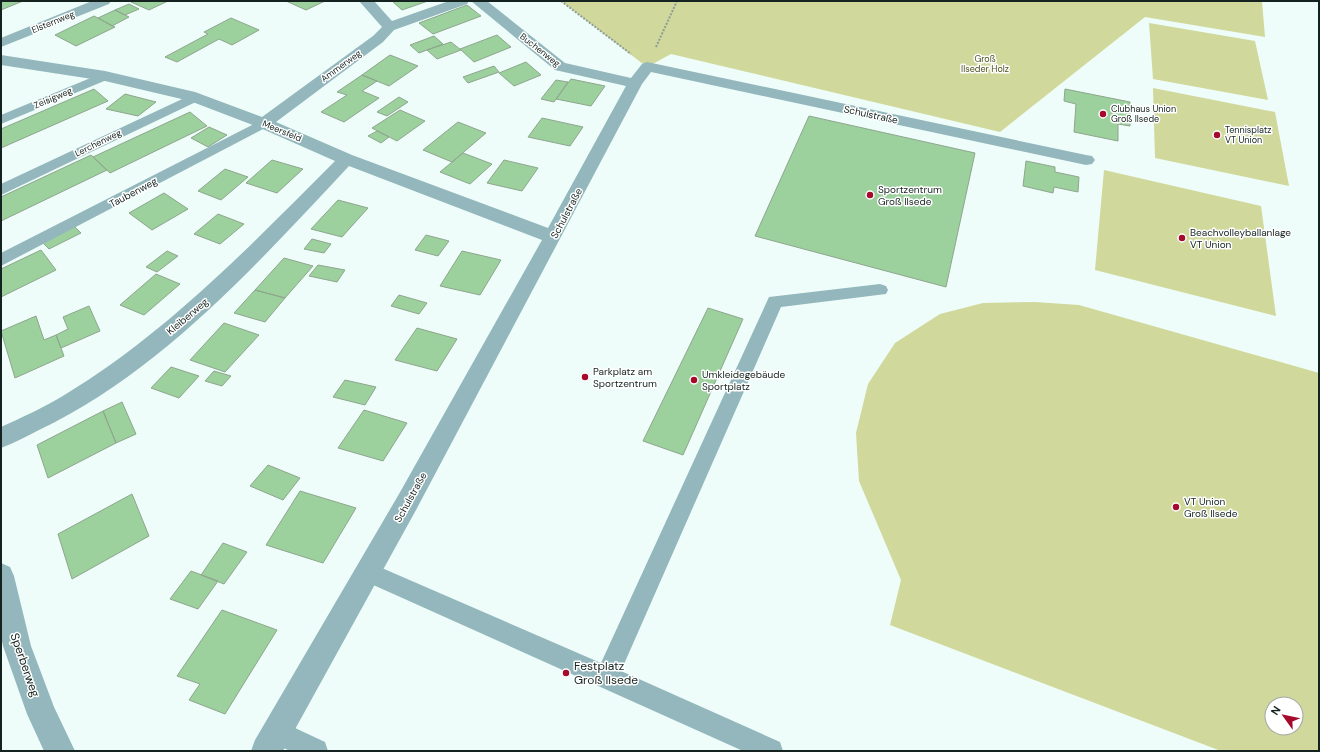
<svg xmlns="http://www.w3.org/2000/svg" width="1320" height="752" font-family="'DM Sans',sans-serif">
  <rect width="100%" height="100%" fill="#eefdf9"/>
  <!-- green -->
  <path fill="#d0d89b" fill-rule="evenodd" d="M561 1H1262L1265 37 1145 17 1000 132 671 54 647 67Z
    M1149 23 1255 41 1268 100 1153 79Z
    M1153 88 1275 112 1289 186 1155 158Z
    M1104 170 1261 206 1276 316 1095 270Z
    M1035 302 1079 305 1319 373V751H1221L890 625 901 580 859 481 856 433 868 384 895 343 940 314 983 303ZM1272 704H1296V728H1272Z"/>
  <!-- building -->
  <path fill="#9cd09d" stroke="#8ea68e" d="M1 1H23L1 10Z
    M133 1H168L149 10 131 2Z
    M286 1H325L306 10Z
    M392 1H428L402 10Z
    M129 4 139 9 125 15 115 10Z
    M467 5 481 16 433 34 419 23Z
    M115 10 129 17 112 26 98 18Z
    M94 16 115 27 76 46 55 35Z
    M231 18 259 30 232 45 219 39 177 62 165 57 208 34 204 32Z
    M497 35 511 47 474 62 460 49Z
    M434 36 443 44 419 53 410 45Z
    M451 42 461 50 437 59 427 50Z
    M390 55 418 66 389 86 362 75Z
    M526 62 541 75 514 86 499 73Z
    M494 66 499 72 468 83 463 77Z
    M362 75 377 81 362 91 379 98 344 122 321 112 347 95 337 92Z
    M571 79 605 86 591 106 556 99Z
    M556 80 568 82 554 102 541 99Z
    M94 89 108 101 1 148V129Z
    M1065 89 1130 102V126L1118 124V141L1074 132 1076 104 1064 101Z
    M125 94 156 102 138 116 106 109Z
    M399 97 408 102 387 116 377 112Z
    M400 110 425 121 397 141 372 128Z
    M190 112 207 126 110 173 93 157Z
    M809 116 975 153 946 287 755 236Z
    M542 118 583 127 570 146 528 137Z
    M458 122 486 133 452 162 423 150Z
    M209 127 227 135 208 147 191 138Z
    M377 131 389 137 381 143 368 136Z
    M463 153 492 164 470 184 440 172Z
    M91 155 107 170 1 221V197Z
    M272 160 303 169 277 193 246 183Z
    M504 160 538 168 522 191 487 183Z
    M1026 161 1055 167V172L1079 177 1078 192 1054 187 1053 193 1023 186Z
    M225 169 248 177 221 200 198 191Z
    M164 193 188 209 152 230 129 213Z
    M338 200 368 208 342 237 311 229Z
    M218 214 244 224 220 244 194 234Z
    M74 226 81 233 49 249 42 242Z
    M426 235 449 241 438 256 415 250Z
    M312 239 331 244 324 253 304 249Z
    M41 250 56 270 1 297V269Z
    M167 251 178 256 157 272 146 267Z
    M462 251 501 260 480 295 440 286Z
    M284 258 313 266 285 298 255 290Z
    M318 265 345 270 337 282 309 276Z
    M156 274 180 284 144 315 120 305Z
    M255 290 285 298 265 322 234 313Z
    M399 295 427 303 419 314 391 306Z
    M89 306 100 331 61 348 56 335 68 329 63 317Z
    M708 308 743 319 683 455 643 441Z
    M36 316 44 340 56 335 64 356 15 378 1 331Z
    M224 323 259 335 225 372 190 360Z
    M417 328 457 339 437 371 395 360Z
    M171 367 199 376 179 398 151 388Z
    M214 371 231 376 222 386 205 381Z
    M345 380 376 387 365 405 333 397Z
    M122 402 136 434 116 443 103 411Z
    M364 410 407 423 383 461 338 448Z
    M103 411 116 443 48 478 37 445Z
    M268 465 300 478 283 500 250 486Z
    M300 491 356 508 323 563 266 545Z
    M132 494 149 536 72 579 58 534Z
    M223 543 247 552 224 584 201 575Z
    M191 571 218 581 198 609 170 599Z
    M222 610 277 630 225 714 189 700 200 684 177 676Z"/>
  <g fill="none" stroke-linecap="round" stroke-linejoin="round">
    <!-- path -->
    <path stroke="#8e9d99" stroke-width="2" stroke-dasharray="2 1.5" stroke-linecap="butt" d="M561 1 631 54
      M656 47 677 1"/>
    <!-- lane -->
    <path fill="#93b7bd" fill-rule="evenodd" d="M105 72 109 73 111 76 109 79 1 124V115Z
      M195 93 200 94 202 97 200 100 1 195V184Z
      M264 119 269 120 271 123 269 126 1 266V253Z
      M880 284 886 286 888 290 886 294 781 307 621 671 780 742 783 751H743L360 579 357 572 360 565 368 562 601 663 769 297Z
      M278 720 325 742 328 751H290L269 741 266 732 269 723Z"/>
    <!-- street -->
    <path fill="#93b7bd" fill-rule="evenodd" d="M92 1H111L109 4 1 47V38Z
      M359 1H374L392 21 449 1H469L467 4 394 30 383 42 276 122 352 155 548 228 626 86 555 70 471 1H487L565 63 631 78 642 64 647 62 1086 155 1092 156 1095 160 1092 164 1086 165 651 72 642 84 416 510 283 751H251L255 740 399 494 542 240 349 166C257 264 162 371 39 430 27 436 14 443 1 448V427C23 417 45 407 66 394 168 332 251 245 335 161L258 127 190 101 105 81 1 65V55L105 71 195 92 262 117 373 36 382 27Z
      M1 563 10 567 14 576 31 646 54 707 75 751H44L27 714 3 646 1 637Z"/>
  </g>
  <!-- markers -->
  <g fill="#a50a2d" stroke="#fff" stroke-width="1.5">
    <circle cx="1103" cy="114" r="4"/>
    <circle cx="1217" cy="135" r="4"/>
    <circle cx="870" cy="195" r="4"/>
    <circle cx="1182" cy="238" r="4"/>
    <circle cx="585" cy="377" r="4"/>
    <circle cx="694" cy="380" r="4"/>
    <circle cx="1176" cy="507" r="4"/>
    <circle cx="566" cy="673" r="4"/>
  </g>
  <g text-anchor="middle" stroke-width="3" stroke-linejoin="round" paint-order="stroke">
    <!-- far-street labels -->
    <g font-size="9" fill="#14231f" stroke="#fff">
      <text transform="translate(53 22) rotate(-22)" y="3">Elsternweg</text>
      <text transform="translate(540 50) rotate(38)" y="3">Buchenweg</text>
      <text transform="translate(341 66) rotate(-36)" y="3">Ammerweg</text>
      <text transform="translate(53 98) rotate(-23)" y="3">Zeisigweg</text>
      <text transform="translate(282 131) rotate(23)" y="3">Meersfeld</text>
      <text transform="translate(98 143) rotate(-26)" y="3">Lerchenweg</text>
    </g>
    <!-- far-park labels -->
    <g font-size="9" fill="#4c511f" stroke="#fff">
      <text x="985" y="62">Groß<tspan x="985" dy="10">Ilseder Holz</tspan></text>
    </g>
    <!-- far-poi labels -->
    <g font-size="9" fill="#14231f" stroke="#fff" text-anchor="start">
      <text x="1111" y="112">Clubhaus Union<tspan x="1111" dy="10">Groß Ilsede</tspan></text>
      <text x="1225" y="133">Tennisplatz<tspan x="1225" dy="10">VT Union</tspan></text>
    </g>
    <!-- street labels -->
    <g font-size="10" fill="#14231f" stroke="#fff">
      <text transform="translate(871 114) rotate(12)" y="4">Schulstraße</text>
      <text transform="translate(133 192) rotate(-28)" y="4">Taubenweg</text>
      <text transform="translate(566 213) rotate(-62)" y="4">Schulstraße</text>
      <text transform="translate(187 316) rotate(-40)" y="4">Kleiberweg</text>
      <text transform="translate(410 497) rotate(-61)" y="4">Schulstraße</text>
    </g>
    <!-- poi labels -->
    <g font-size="10" fill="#14231f" stroke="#fff" text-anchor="start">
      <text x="878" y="193">Sportzentrum<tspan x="878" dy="12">Groß Ilsede</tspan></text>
      <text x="1190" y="236">Beachvolleyballanlage<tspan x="1190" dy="12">VT Union</tspan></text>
      <text x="593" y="375">Parkplatz am<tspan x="593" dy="12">Sportzentrum</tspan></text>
      <text x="702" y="378">Umkleidegebäude<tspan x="702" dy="12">Sportplatz</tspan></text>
      <text x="1184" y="505">VT Union<tspan x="1184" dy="12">Groß Ilsede</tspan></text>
    </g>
    <!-- near-street labels -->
    <g font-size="12" fill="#14231f" stroke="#fff">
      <text transform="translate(25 665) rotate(71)" y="4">Sperberweg</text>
    </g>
    <!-- near-poi labels -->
    <g font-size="12" fill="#14231f" stroke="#fff" text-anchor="start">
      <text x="574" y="670">Festplatz<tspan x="574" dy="14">Groß Ilsede</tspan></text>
    </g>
  </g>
  <!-- border -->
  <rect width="1320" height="752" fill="none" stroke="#14231f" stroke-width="4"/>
  <!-- north arrow -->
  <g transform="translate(1284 716) rotate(303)"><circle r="19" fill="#ffffff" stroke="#a1a7a5"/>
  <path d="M0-3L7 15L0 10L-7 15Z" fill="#a50a2d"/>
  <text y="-6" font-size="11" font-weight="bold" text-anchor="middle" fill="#14231f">N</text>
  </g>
</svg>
